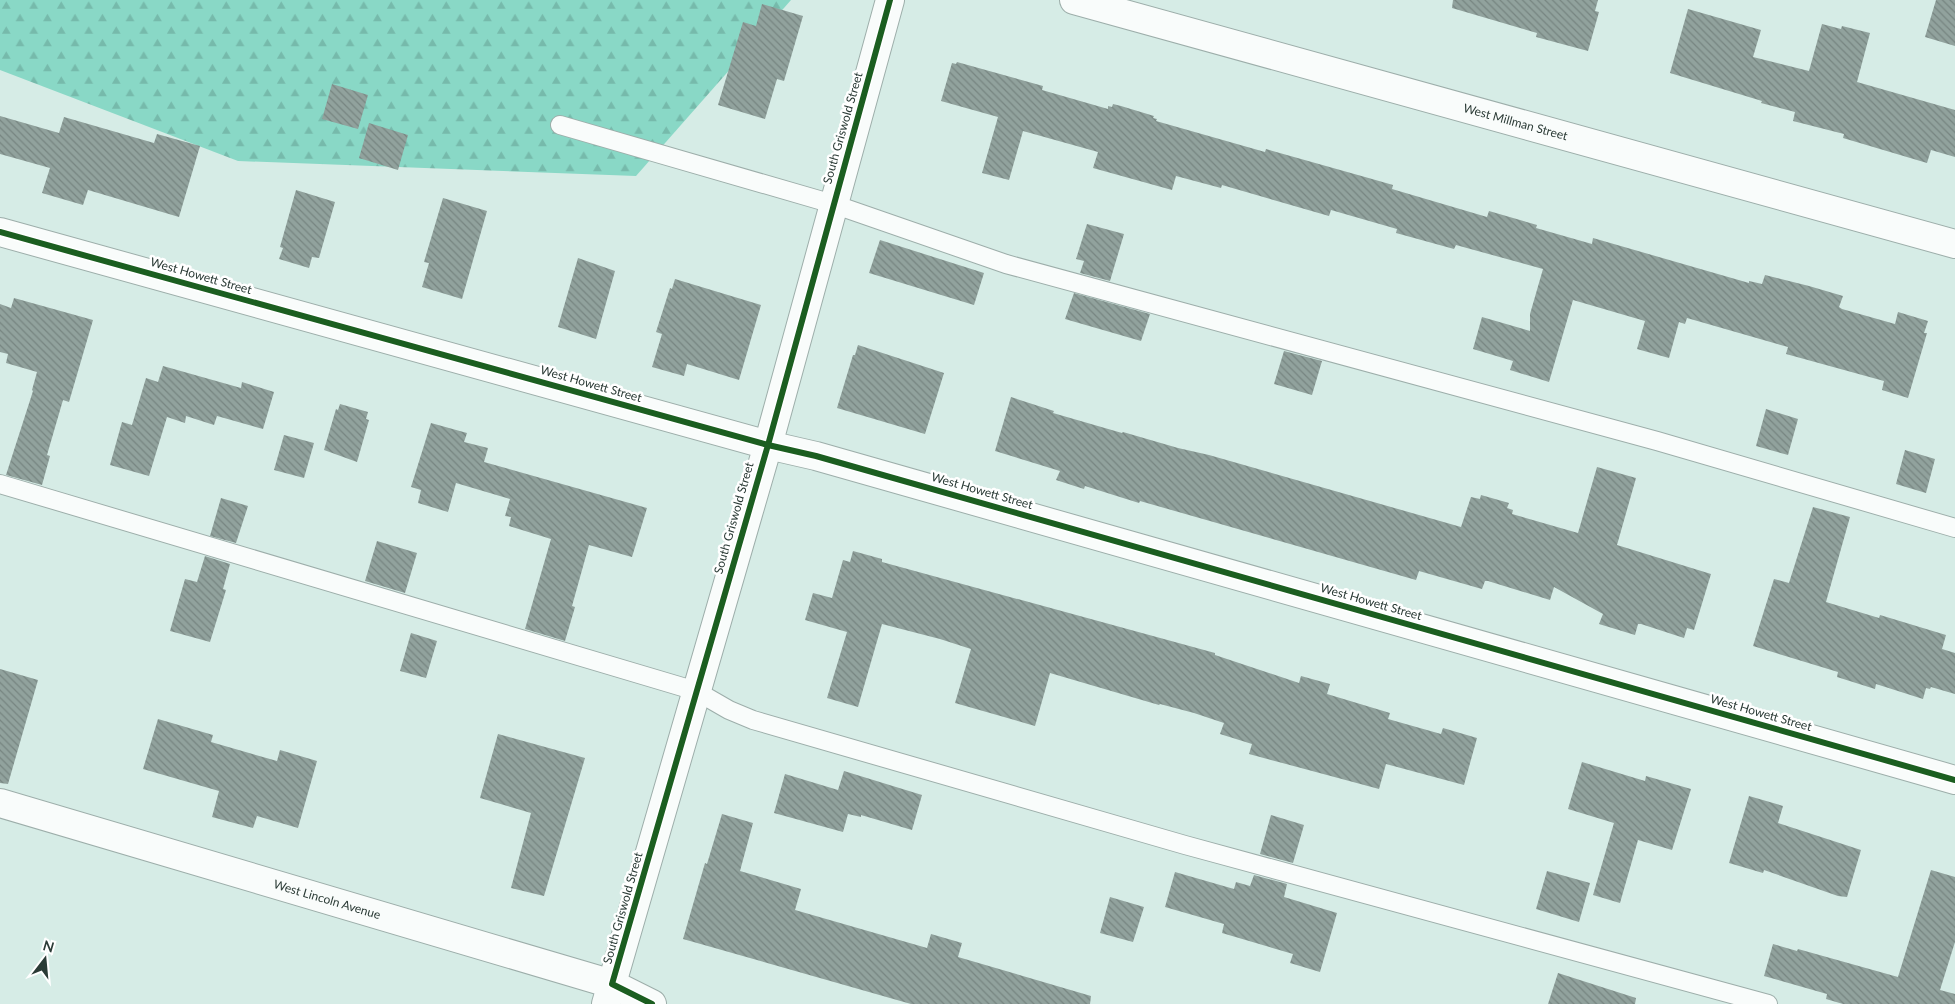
<svg xmlns="http://www.w3.org/2000/svg" width="1955" height="1004" font-family="Lato,sans-serif">
  <defs>
    <pattern id="forest-firs" width="22" height="20" patternUnits="userSpaceOnUse" patternTransform="scale(1.25)"><rect width="22" height="20" fill="#89d8c6"/><path d="M5 1l3.5 6h-7zM16 11l3.5 6h-7z" fill="#76baab"/></pattern>
    <pattern id="building-back-hatch" width="6" height="6" patternUnits="userSpaceOnUse" patternTransform="scale(1.25)"><rect width="6" height="6" fill="#91a29d"/><path d="M-1 5l2 2M0 0l6 6M5-1l2 2" fill="none" stroke="#778581"/></pattern>
  </defs>
  <rect width="100%" height="100%" fill="#d6ece6"/>
  <!-- forest -->
  <path fill="url(#forest-firs)" d="M0 0H791L636 176 238 161 0 70Z"/>
  <!-- building -->
  <path fill="url(#building-back-hatch)" d="M1453 0H1598L1595 11 1599 12 1588 51 1536 37 1537 33 1452 8Z
    M1936 0H1955V46L1925 37Z
    M762 4 803 16 784 81 777 79 765 119 718 105 743 22 756 26Z
    M1688 9 1761 30 1753 57 1809 71 1822 24 1841 29 1842 26 1870 33 1857 82 1955 110V157L1931 150 1927 163 1843 138 1844 134 1793 121 1795 112 1761 103 1762 101 1670 73Z
    M957 62 1043 86 1042 90 1108 109V106L1112 107 1113 104 1121 106 1154 116 1153 118 1157 119 1156 121 1265 152 1266 149 1365 177 1393 185 1392 189 1487 217 1489 211 1537 225 1536 228 1592 244 1593 238 1749 283V281L1762 284 1765 275 1809 286 1843 296 1839 307 1842 309 1895 324 1898 312 1928 321 1924 333H1927L1908 398 1882 390 1884 381 1786 354 1788 347 1687 318 1685 324 1679 322 1669 358 1637 349 1645 321 1573 300 1549 382 1510 370 1513 361 1473 349 1482 317 1530 331V314L1543 269 1456 245 1454 249 1396 233 1397 229 1331 210 1329 216 1222 185 1221 188 1176 176 1172 190 1093 168 1098 152 1023 131 1009 180 982 173 998 117 941 101 952 63 956 64Z
    M332 84 368 95 358 129 322 119Z
    M0 116 59 133 64 117 154 143 157 134 200 146 179 217 88 190 83 205 42 193 50 168 0 154Z
    M369 123 408 135 398 170 359 158Z
    M296 190 335 202 319 258 312 257 309 268 279 259 283 248 280 247Z
    M443 198 487 211 462 299 422 287 429 263 424 262Z
    M1087 224 1124 234 1110 281 1080 273 1084 261 1076 259Z
    M880 240 984 273 974 305 869 273Z
    M578 258 615 271 596 339 558 327Z
    M675 279 761 305 739 380 687 364 684 376 652 367 662 334 656 332 670 288 672 289Z
    M1074 293 1150 314 1141 341 1065 319Z
    M14 298 93 320 69 402 63 400 47 455 50 456 42 485 6 475 33 391 32 390 37 372 6 363 8 354 0 352V304L11 308Z
    M858 345 944 373 925 434 837 408 853 355H855Z
    M1284 351 1322 361 1312 395 1274 384Z
    M163 366 241 388 242 382 274 392 263 429 217 416 214 425 186 416 185 423 167 417 149 476 110 465 122 422 132 425 146 378 158 382Z
    M1011 397 1054 411 1053 413 1122 433 1123 432 1178 448 1209 455 1461 527 1471 497 1480 499 1481 495 1509 503 1507 508 1513 510 1512 514 1578 533 1597 467 1636 478 1617 545 1711 574 1694 630 1687 628 1684 638 1641 624H1638L1635 635 1599 624 1603 614 1554 587 1550 600 1488 581H1485L1482 589 1419 571 1416 580 1140 501 1139 503 1085 486 1084 489 1056 480 1060 471 995 451Z
    M340 404 368 412 366 419 369 420 357 462 324 450 336 409 338 410Z
    M1766 409 1798 419 1788 455 1756 446Z
    M431 423 467 433 464 442 488 448 484 462 647 508 632 557 589 545 572 606 575 607 565 641 525 629 551 539 509 526 511 517 505 516 510 499 456 483 448 512 418 503 421 490 411 487Z
    M284 435 314 443 304 478 274 470Z
    M1905 450 1935 459 1926 493 1896 484Z
    M221 498 248 506 236 543 210 536Z
    M1813 507 1850 517 1826 602 1879 618 1880 615 1946 635 1942 649 1955 653V694L1931 687 1930 689 1926 688 1923 699 1876 684 1875 689 1837 677 1838 672 1753 646 1774 579 1789 583Z
    M377 541 417 553 405 593 365 581Z
    M853 551 882 559V562L1215 653V655L1299 683 1301 676 1330 684 1327 694 1390 713 1388 719 1441 734 1443 728 1477 738 1464 785 1386 764 1379 789 1249 754 1252 744 1220 734 1224 723 1194 713 1160 704 1159 705 1050 673 1035 726 955 703 971 649 940 639 882 624 858 707 827 698 847 632 805 620 813 593 832 598 843 560 850 562Z
    M205 556 230 564 223 589 226 590 210 642 170 631 185 579 197 582Z
    M411 633 437 641 426 678 400 671Z
    M0 669 38 680 8 784 0 783Z
    M158 719 213 735 211 742 277 761 280 750 317 761 298 828 257 816 253 828 212 817 219 791 143 769Z
    M498 734 585 758 544 896 511 888 531 813 480 798Z
    M1582 762 1645 781 1646 776 1691 789 1672 850 1638 840 1620 903 1593 895 1614 823 1568 809Z
    M844 771 922 795 912 830 861 815V817L848 814 843 832 774 813 785 774 838 790Z
    M1749 796 1783 806 1778 823 1861 850 1847 897 1838 896 1764 870 1763 873 1729 863Z
    M722 814 753 823 740 871 801 889 795 910 927 948 931 934 962 943 958 957 1091 996 1090 1004H911L683 939 705 863 707 864Z
    M1271 815 1304 825 1293 863 1260 854Z
    M1931 870 1955 877V942L1940 990 1955 994V1004H1843L1826 999 1827 994 1764 976 1773 944 1797 951 1798 949 1898 977Z
    M1547 871 1590 883 1579 922 1536 909Z
    M1175 872 1234 889 1236 882 1250 886 1254 875 1287 884 1284 897 1337 913 1320 972 1290 963 1293 954 1222 933 1224 924 1165 907Z
    M1110 897 1144 907 1133 942 1100 933Z
    M1558 973 1636 998 1635 1004H1548Z"/>
  <g fill="none" stroke-linecap="round" stroke-linejoin="round">
    <defs>
      <path id="lane" d="M560 125 833 204 1006 264 1657 441 1955 528
        M0 484 696 691 729 710 753 720 1185 845 1768 1004"/>
      <g id="street">
        <path id="s1" d="M1074 0 1955 244"/>
        <path d="M0 232 768 445 890 0"/>
      </g>
      <g id="secondary">
        <path id="s2" d="M0 803 612 984 652 1004"/>
        <path d="M606 1004 768 445 816 456 1955 780"/>
      </g>
    </defs>
    <!-- lane casing -->
    <use href="#lane" stroke="#9daeaa" stroke-width="20"/>
    <!-- street casing -->
    <use href="#street" stroke="#9daeaa" stroke-width="30"/>
    <!-- secondary casing -->
    <use href="#secondary" stroke="#9daeaa" stroke-width="30"/>
    <!-- lane -->
    <use href="#lane" stroke="#f9fcfb" stroke-width="18"/>
    <!-- street -->
    <use href="#street" stroke="#f9fcfb" stroke-width="28"/>
    <!-- secondary -->
    <use href="#secondary" stroke="#f9fcfb" stroke-width="28"/>
    <defs>
      <path id="cycleway" d="M0 232 768 445 816 456 1955 780
        M652 1004 612 984 768 445 890 0"/>
    </defs>
    <!-- cycleway casing -->
    <use href="#cycleway" stroke="#fff" stroke-width="9"/>
    <!-- cycleway -->
    <use href="#cycleway" stroke="#1b5e20" stroke-width="6"/>
  </g>
  <g text-anchor="middle" stroke-width="5" stroke-linejoin="round" paint-order="stroke">
    <!-- street labels -->
    <g font-size="12" fill="#2b3b36" stroke="#fff">
      <text dy="4" stroke="none"><textPath href="#s1" startOffset="458">West Millman Street</textPath></text>
      <text transform="translate(843 128) rotate(-74)" y="4">South Griswold Street</text>
      <text transform="translate(201 276) rotate(16)" y="4">West Howett Street</text>
      <text transform="translate(591 384) rotate(16)" y="4">West Howett Street</text>
      <text transform="translate(982 491) rotate(16)" y="4">West Howett Street</text>
      <text transform="translate(734 518) rotate(-74)" y="4">South Griswold Street</text>
      <text transform="translate(1371 602) rotate(16)" y="4">West Howett Street</text>
      <text transform="translate(1761 713) rotate(16)" y="4">West Howett Street</text>
      <text dy="4" stroke="none"><textPath href="#s2" startOffset="341">West Lincoln Avenue</textPath></text>
      <text transform="translate(623 908) rotate(-74)" y="4">South Griswold Street</text>
    </g>
  </g>
  <!-- north arrow -->
  <g transform="translate(45 959) rotate(16)" stroke="#ffffff" stroke-width="4" paint-order="stroke">
  <path d="M0-4L9 19L0 12L-9 19Z" fill="#2b3b36"/>
  <text y="-8" font-size="14" font-weight="bold" text-anchor="middle" fill="#2b3b36">N</text>
  </g>
</svg>
